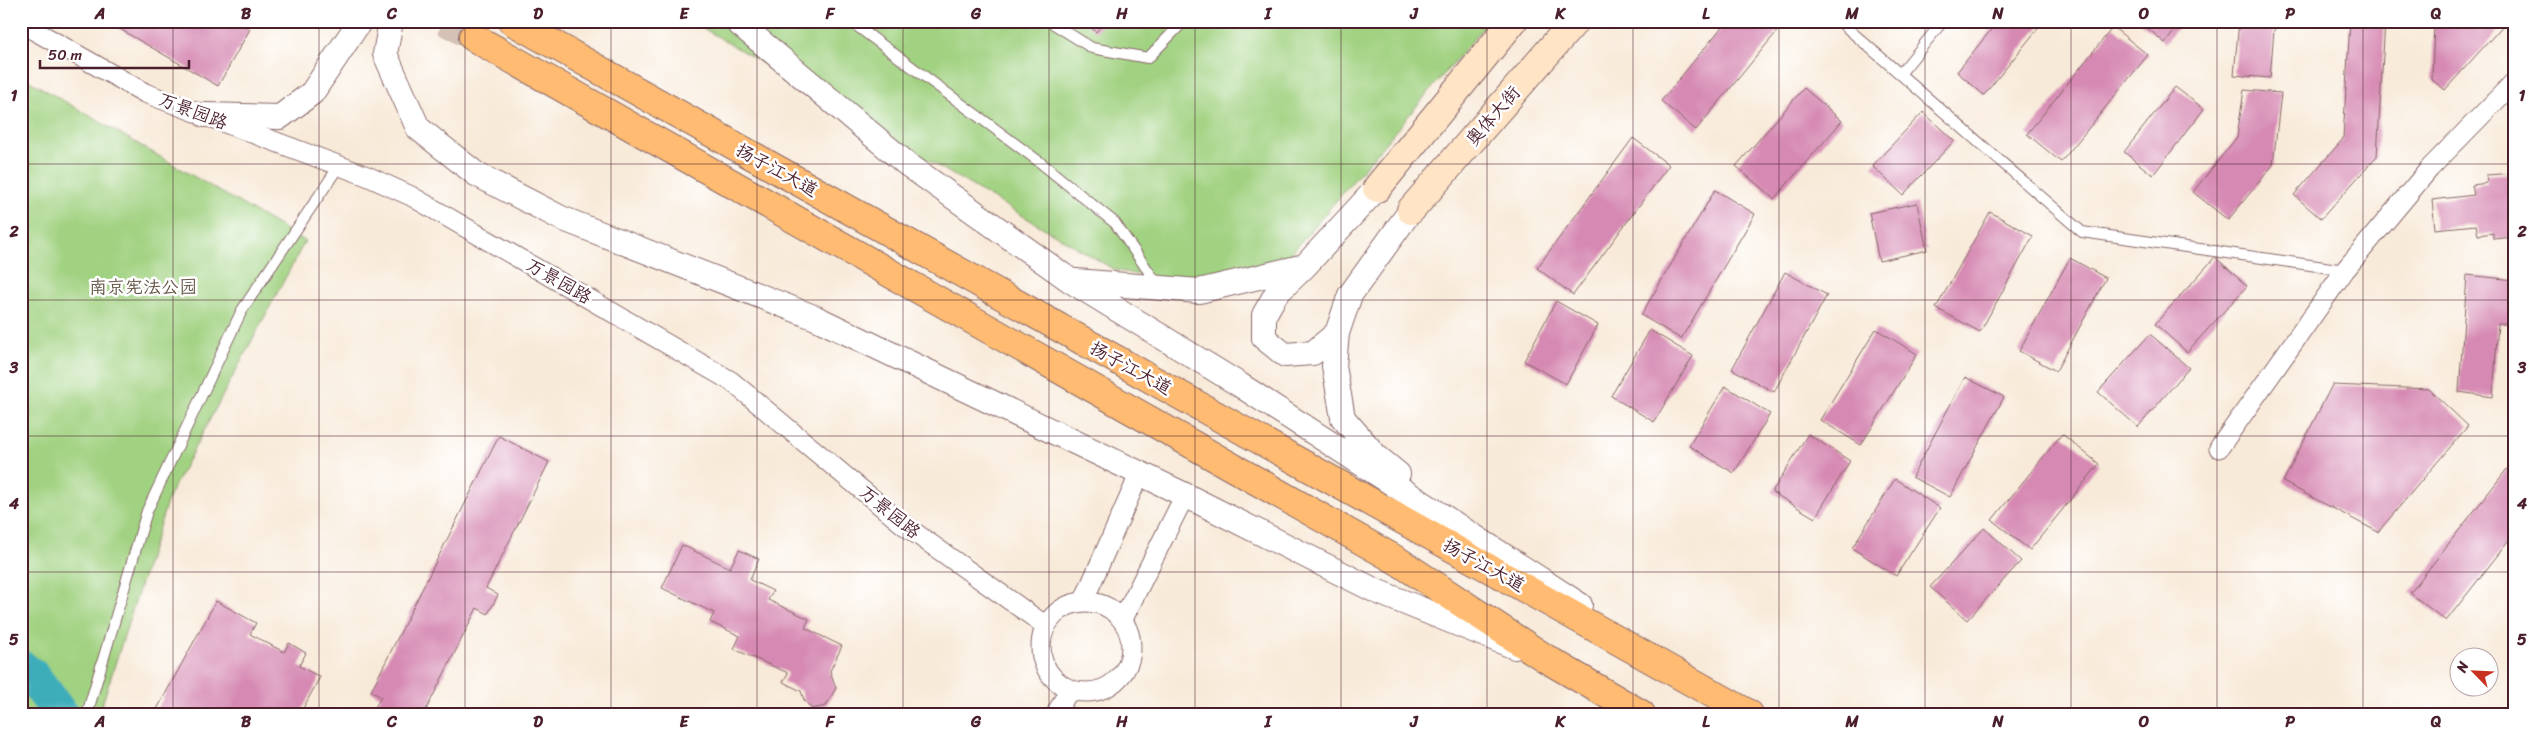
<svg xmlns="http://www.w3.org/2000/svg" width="2536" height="735" font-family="Sriracha,'LXGW WenKai TC',sans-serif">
  <rect width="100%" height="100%" fill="#fff"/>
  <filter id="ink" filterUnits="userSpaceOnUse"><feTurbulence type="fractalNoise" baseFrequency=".02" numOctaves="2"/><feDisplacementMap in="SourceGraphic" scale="10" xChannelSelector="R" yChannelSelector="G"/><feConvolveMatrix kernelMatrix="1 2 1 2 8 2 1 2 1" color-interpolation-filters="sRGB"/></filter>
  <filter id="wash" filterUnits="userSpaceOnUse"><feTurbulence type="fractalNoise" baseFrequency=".0096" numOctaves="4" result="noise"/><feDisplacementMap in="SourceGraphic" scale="20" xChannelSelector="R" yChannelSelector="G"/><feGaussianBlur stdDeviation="1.12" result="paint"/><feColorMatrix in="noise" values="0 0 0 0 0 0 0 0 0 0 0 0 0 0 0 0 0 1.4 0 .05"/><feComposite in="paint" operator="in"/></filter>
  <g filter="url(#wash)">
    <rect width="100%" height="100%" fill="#f8ead9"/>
    <!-- green -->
    <path fill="#a1d281" stroke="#767856" d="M691 21H1489L1290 255 1238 273 1187 281 1143 276 1115 270Z
      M21 76 305 241 169 496 99 714H21Z"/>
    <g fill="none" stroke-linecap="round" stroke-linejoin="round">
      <!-- river -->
      <path stroke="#3dadba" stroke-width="36" d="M21 668 33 677 61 714"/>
    </g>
    <g id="blocks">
      <!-- building -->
      <path fill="#d689b2" d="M106 21H236L250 29 218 86Z
        M1083 21H1105L1096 32Z
        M1727 21H1770L1779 29 1696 130 1661 101Z
        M1998 21H2044L1984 95 1957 72Z
        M2139 21H2183L2165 43Z
        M2239 21H2282L2274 30 2270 78 2234 75Z
        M2350 21H2385L2377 156 2321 219 2294 195 2343 139Z
        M2434 21H2507L2445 90 2432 80Z
        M2113 27 2148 55 2061 162 2027 134Z
        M2175 87 2204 109 2153 175 2124 152Z
        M1804 88 1842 121 1774 199 1736 166Z
        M2244 90 2281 93 2273 165 2228 220 2193 192 2237 137Z
        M1923 112 1954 141 1903 195 1872 166Z
        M1633 138 1669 165 1573 295 1537 268Z
        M2515 173V237L2493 239V233L2478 235 2476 225 2435 229 2432 200 2474 195 2472 185 2487 183 2486 175Z
        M1715 190 1755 214 1681 339 1641 315Z
        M1917 203 1927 250 1879 261 1869 213Z
        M1990 212 2033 236 1980 332 1936 308Z
        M2215 257 2247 286 2187 352 2155 324Z
        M2070 258 2106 278 2056 371 2019 351Z
        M1785 272 1827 295 1774 392 1732 369Z
        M2467 275 2515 280V324H2498L2493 397 2459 392Z
        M1556 301 1598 325 1566 384 1524 361Z
        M1876 329 1917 354 1861 445 1820 420Z
        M1650 330 1693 356 1654 422 1611 396Z
        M2150 334 2189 368 2138 427 2098 392Z
        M1965 377 2004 397 1950 497 1912 477Z
        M2332 385 2429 389 2468 426 2378 532 2283 482Z
        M1725 386 1770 414 1734 473 1689 446Z
        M1808 434 1850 461 1815 518 1772 492Z
        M2062 434 2099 464 2030 550 1992 520Z
        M499 436 549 462 486 588 498 595 488 614 477 608 424 714H371L381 697 371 691Z
        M2507 469 2515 475V533L2446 621 2410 593Z
        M1895 479 1940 508 1896 576 1852 548Z
        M1984 528 2021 561 1967 620 1930 587Z
        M682 545 730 568 739 550 759 559 750 580 773 591 768 600 809 619 805 628 842 646 830 671 836 688 826 706 812 709 804 700 801 691 783 682 788 673 734 649 740 636 710 622 714 613 662 588Z
        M216 601 256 623 250 634 284 652 289 643 306 653 299 666 320 677 300 714H161L156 711Z"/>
    </g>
  </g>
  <g filter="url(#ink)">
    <use href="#blocks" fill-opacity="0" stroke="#876668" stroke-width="1"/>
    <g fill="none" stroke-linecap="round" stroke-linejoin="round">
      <!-- trunk-tunnel -->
      <path stroke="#d5c1b6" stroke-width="28" stroke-dasharray="28 14" stroke-linecap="butt" d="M444 21 473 37"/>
      <defs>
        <path id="service" d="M850 21 1041 163 1115 223 1158 285
          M1049 21 1092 48 1148 58 1184 21
          M1839 21 2082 232 2345 270
          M1900 74 1943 21
          M87 714 147 511 242 310 339 166"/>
        <path id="minor" d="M21 23 145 93 367 176 411 196 731 381 904 525 1046 626
          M2219 448 2345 270 2430 168 2515 81
          M1041 647a45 45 0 1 1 90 0a45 45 0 1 1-90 0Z
          M1083 602 1139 475
          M1123 619 1185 495
          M1056 714 1069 690"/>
        <path id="tertiary" d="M391 21 385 54 418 128 476 174 561 218 816 318 1185 495 1376 591 1515 647
          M736 21 907 164 1071 281 1240 385 1580 605
          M205 115 280 117 312 93 360 21
          M1305 266 1276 294 1264 315V338L1285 355 1313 353 1337 333
          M1076 281 1199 291 1305 266 1377 188
          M1398 474 1376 456 1343 418 1334 366 1337 333 1350 295 1411 210"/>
        <path id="secondary" d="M1377 188 1513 21
          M1411 210 1575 21"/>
        <path id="trunk" d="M512 21 1749 714
          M473 37 1398 561 1545 658 1641 714"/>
      </defs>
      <!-- service casing -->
      <use href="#service" stroke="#876668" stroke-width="12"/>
      <!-- minor casing -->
      <use href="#minor" stroke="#876668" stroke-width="21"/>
      <!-- tertiary casing -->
      <use href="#tertiary" stroke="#876668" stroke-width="26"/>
      <!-- secondary casing -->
      <use href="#secondary" stroke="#876668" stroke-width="30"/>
      <!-- trunk casing -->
      <use href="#trunk" stroke="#876668" stroke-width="30"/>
      <!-- service -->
      <use href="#service" stroke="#fff" stroke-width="10"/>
      <!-- minor -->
      <use href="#minor" stroke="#fff" stroke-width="19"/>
      <!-- tertiary -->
      <use href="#tertiary" stroke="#fff" stroke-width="24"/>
      <!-- secondary -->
      <use href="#secondary" stroke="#ffe4c6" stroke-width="28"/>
      <!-- trunk -->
      <use href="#trunk" stroke="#febb71" stroke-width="28"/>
    </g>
  </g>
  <!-- grid -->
  <path fill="none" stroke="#4a1f2b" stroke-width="1" stroke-opacity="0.55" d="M173 21V714M319 21V714M465 21V714M611 21V714M757 21V714M903 21V714M1049 21V714M1195 21V714M1341 21V714M1487 21V714M1633 21V714M1779 21V714M1925 21V714M2071 21V714M2217 21V714M2363 21V714M21 164H2515M21 300H2515M21 436H2515M21 572H2515"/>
  <g text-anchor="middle" stroke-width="5" stroke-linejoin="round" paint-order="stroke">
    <!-- street labels -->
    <g font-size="18" fill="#4a1f2b" stroke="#fff">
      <text transform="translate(193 111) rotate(21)" y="6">万景园路</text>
      <text transform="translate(1493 116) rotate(-49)" y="6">奥体大街</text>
      <text transform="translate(777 170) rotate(29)" y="6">扬子江大道</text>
      <text transform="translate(559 281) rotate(30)" y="6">万景园路</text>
      <text transform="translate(1131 368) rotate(29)" y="6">扬子江大道</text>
      <text transform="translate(890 512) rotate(39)" y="6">万景园路</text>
      <text transform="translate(1484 565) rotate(29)" y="6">扬子江大道</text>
    </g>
    <!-- park labels -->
    <g font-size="18" fill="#645545" stroke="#fff">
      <text x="143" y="293">南京宪法公园</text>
    </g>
  </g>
  <!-- margin -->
  <rect width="2536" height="735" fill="none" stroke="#fff" stroke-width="55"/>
  <!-- north arrow -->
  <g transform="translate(2474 672) rotate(294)"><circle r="24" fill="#ffffff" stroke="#b7a5aa"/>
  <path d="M0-4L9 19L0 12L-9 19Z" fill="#c8321e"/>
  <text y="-8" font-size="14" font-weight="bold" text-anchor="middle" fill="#4a1f2b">N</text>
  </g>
  <!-- scale -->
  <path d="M40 60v8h149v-8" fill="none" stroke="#4a1f2b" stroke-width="2.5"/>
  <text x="48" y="60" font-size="15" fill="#4a1f2b" stroke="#ffffff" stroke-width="4" paint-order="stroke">50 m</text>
  <rect x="28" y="28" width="2480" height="680" fill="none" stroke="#4a1f2b" stroke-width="2"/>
  <g font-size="16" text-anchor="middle" font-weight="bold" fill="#4a1f2b">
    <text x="100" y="19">A</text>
    <text x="246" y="19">B</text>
    <text x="392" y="19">C</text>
    <text x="538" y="19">D</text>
    <text x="684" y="19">E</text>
    <text x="830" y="19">F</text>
    <text x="976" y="19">G</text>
    <text x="1122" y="19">H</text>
    <text x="1268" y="19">I</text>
    <text x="1414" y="19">J</text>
    <text x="1560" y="19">K</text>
    <text x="1706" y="19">L</text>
    <text x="1852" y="19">M</text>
    <text x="1998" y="19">N</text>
    <text x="2144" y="19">O</text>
    <text x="2290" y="19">P</text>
    <text x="2436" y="19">Q</text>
    <text x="14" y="101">1</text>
    <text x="2522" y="101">1</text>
    <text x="14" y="237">2</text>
    <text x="2522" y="237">2</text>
    <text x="14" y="373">3</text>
    <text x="2522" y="373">3</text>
    <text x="14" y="509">4</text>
    <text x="2522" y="509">4</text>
    <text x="14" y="645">5</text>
    <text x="2522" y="645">5</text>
    <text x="100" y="727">A</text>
    <text x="246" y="727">B</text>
    <text x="392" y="727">C</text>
    <text x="538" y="727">D</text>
    <text x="684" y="727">E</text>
    <text x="830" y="727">F</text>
    <text x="976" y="727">G</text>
    <text x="1122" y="727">H</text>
    <text x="1268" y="727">I</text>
    <text x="1414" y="727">J</text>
    <text x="1560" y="727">K</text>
    <text x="1706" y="727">L</text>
    <text x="1852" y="727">M</text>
    <text x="1998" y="727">N</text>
    <text x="2144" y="727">O</text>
    <text x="2290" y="727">P</text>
    <text x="2436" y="727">Q</text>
  </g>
</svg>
